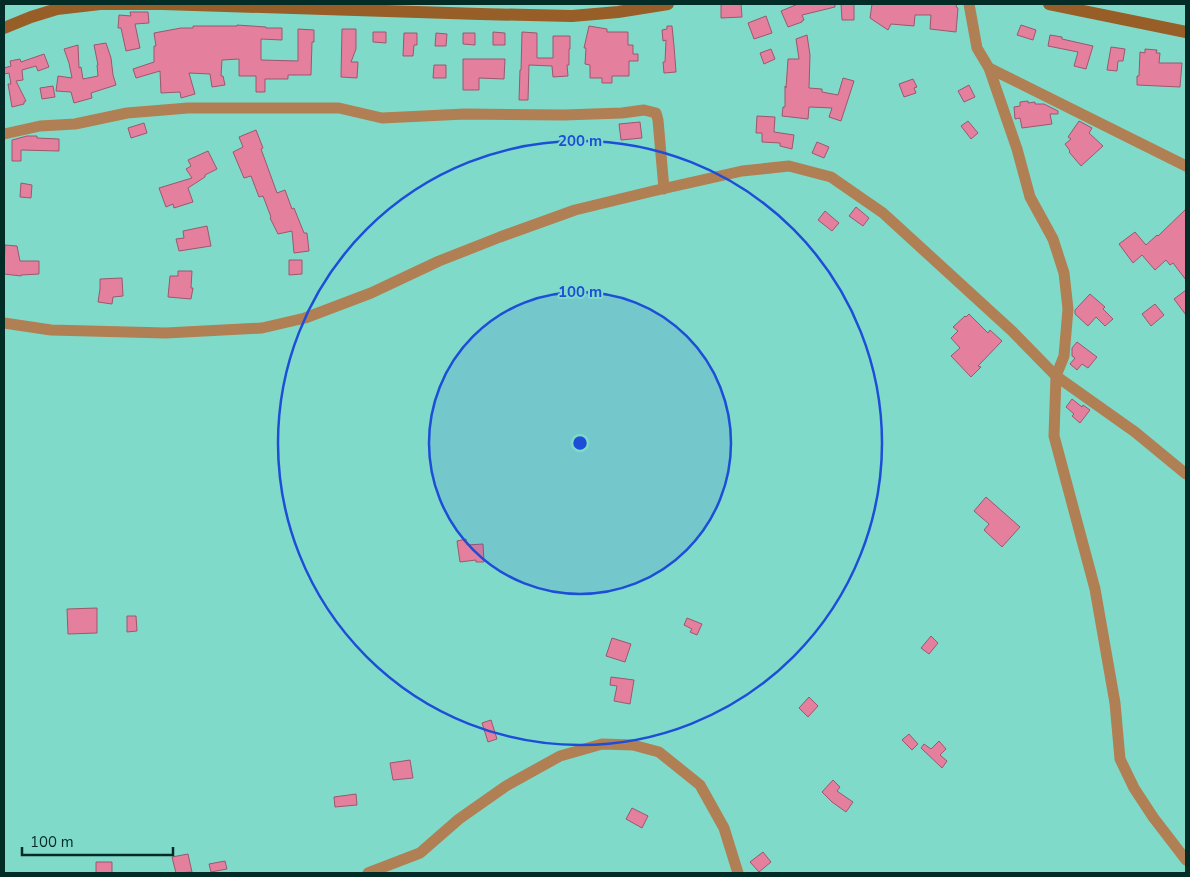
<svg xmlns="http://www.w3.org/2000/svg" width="1190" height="877" font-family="'Nunito Sans',sans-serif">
  <rect width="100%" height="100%" fill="#80daca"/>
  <!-- building -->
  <path fill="#e47f9e" stroke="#9a586c" d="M721 4H741L742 17 721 18Z
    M798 4H835V7L802 15 804 20 802 21V22L788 27 781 11Z
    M841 4H854V20H842Z
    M872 4H957L956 7 958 8 956 32 930 29 931 15H915L914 26 891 24 888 30 870 18Z
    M130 12H148L149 23 135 24 140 48 126 51 121 28H118L119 15 131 16Z
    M766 16 772 33 754 39 748 23Z
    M237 25 266 27V28H282V40L261 39V60L298 61V29L314 30V42H312L311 75H288V79H265V92H256V76H239V59L222 60 221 76H223L225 85 212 87 210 74 189 73 195 94 181 98 180 92 161 93 160 71 136 78 133 69 154 62V46H156L154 33 181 28H193V26H237Z
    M1021 25 1036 30 1033 40 1017 35Z
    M589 26 607 29V32H628V45H633V54H638V61H629V76H612V83H602V78H590V65L585 64 586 48H584Z
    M667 26H672L674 46 676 72 664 73 663 62H665L666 40 663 41 662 30 667 29Z
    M342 29H356V49L351 62H358L357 78 341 77Z
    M373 32H386V43L373 42Z
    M493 32 505 33V45H493Z
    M522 32 537 33V58H553V36H570V49H569V65H567L568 76 553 77 552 66 529 65 528 100H519L520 70H521Z
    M404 33H417V45H414L413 56H403Z
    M436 33 447 34 446 46H435Z
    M463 33H475V45L463 44Z
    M807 35 810 55 809 88 822 89V92L838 95 843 78 854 81 841 121 829 117 832 108 809 107 808 119 782 116 783 107H785V86L786 88 788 59H799L796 39Z
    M1050 35 1062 37V39L1093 46 1086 69 1074 66 1078 52 1048 46Z
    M106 43 111 58 113 75 116 85 91 93 92 98 74 103 71 92 56 91 58 76 72 78 69 63 64 49 78 45 79 68 81 67 83 79 98 76 97 65H98L94 45Z
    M1111 47 1125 49 1123 61H1118L1117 71 1107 70Z
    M771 49 775 59 764 64 760 53Z
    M1145 49 1157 50 1156 53H1160L1159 63H1182L1180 87 1137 85V76H1139L1140 52 1145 53Z
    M44 54 49 67 38 71 36 66 22 70 23 80 16 81 26 101 24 102V104L12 107 8 84H11L9 73 4 74V68L11 66 10 61 20 59 21 62Z
    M463 59H505L504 79 479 78V90H463Z
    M434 65H446V78H433Z
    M913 79 917 87 914 88 916 93 904 97 899 84Z
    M969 85 975 97 964 102 958 91Z
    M53 86 55 97 42 99 40 88Z
    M1028 101V103L1035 102V104H1044L1058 111V114H1050L1052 124 1022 128 1020 118 1015 119 1014 107 1020 106V102Z
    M757 116 775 117 774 132 794 135 792 149 780 146V143L762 142V133H756Z
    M968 121 978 133 971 139 961 126Z
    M1079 121 1092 128 1089 133 1103 146 1081 166 1069 152 1070 151 1065 144 1071 139 1068 137Z
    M640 122 642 138 621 140 619 124Z
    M144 123 147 133 131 138 128 128Z
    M256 130 263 148 261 149 277 193 285 190 292 209 294 208 304 233H307L309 251 294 253 292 231 278 234 270 218 271 217 263 196 259 197 251 176 244 178 233 152 243 147 239 137Z
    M27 136H37V138L59 139V151L21 150V161H12V140Z
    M817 142 829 147 824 158 812 153Z
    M208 151 217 169 205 175V177L188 188 193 202 174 208 173 204 166 207 159 188 192 178 186 169 191 166 188 160Z
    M21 183 32 185 31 198 20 197Z
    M856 207 869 218 863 226 849 216Z
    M1186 209V280L1173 263 1170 265 1166 260 1155 270 1142 255 1133 263 1119 244 1135 232 1146 245 1157 235 1158 236Z
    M825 211 839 223 832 231 818 220Z
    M207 226 211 246 179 251 176 239 184 238 183 231Z
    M5 245 17 246 20 261H39V274L21 275V276L4 274Z
    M289 260H302V274L289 275Z
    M178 271H192L191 288H193L191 299 168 297 170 276H178Z
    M122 278 123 296 113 297 112 304 98 302 100 289V279Z
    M1186 290V315L1174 299Z
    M1090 294 1105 307 1103 309 1113 319 1105 326 1096 317 1088 326 1075 314V310Z
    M1155 304 1164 315 1151 326 1142 314Z
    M969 314 988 333 990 330 1002 341 978 366 981 367 971 377 951 356 960 348 951 338 958 331 953 327 965 316 966 317Z
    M1077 342 1097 357 1088 368 1082 364 1077 370 1070 364 1075 358 1072 356V348Z
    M1072 399 1082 407 1083 405 1090 410 1080 423 1072 416 1074 414 1066 407Z
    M986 497 1020 527 1002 547 984 530 989 524 974 511Z
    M466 539 467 545 483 544 484 562H476V560L460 562 457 541Z
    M97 608V633L68 634 67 609Z
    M127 616H136L137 631 127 632Z
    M687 618 702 624 697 635 690 632 692 629 684 625Z
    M931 636 938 643 929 654 921 648Z
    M612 638 631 644 625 662 606 656Z
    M611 677 634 680 630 704 614 701 617 686 610 685Z
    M809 697 818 706 808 717 799 708Z
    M491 720 497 739 488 742 482 723Z
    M909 734 918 744 912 750 902 740Z
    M939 741 946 749 940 755 947 761 942 768 921 748 924 744 931 749Z
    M410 760 413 778 393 780 390 763Z
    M833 780 840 787 837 791 853 802 846 812 832 802 822 792Z
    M356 794 357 805 335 807 334 797Z
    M632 808 648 816 642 828 626 819Z
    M763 852 771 862 759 872 750 862Z
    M188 854 192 872 176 873 172 857Z
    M225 861 227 869 211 872 209 864Z
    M96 862H112V873H96Z"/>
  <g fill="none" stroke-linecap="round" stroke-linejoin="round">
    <!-- street -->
    <path stroke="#b07f54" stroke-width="11" d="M969 4 977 48 989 68 1186 166
      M989 68 1017 149 1030 197 1053 239 1064 273 1068 309 1064 356 1056 376 1135 432 1186 474
      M4 134 40 126 75 124 127 113 188 108H339L382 118 465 114 564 115 622 113 644 110 656 113 658 120 664 189
      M4 323 51 330 166 333 262 328 305 318 371 293 439 261 500 237 575 210 653 191 742 171 789 166 831 177 883 213 1012 331 1056 376 1054 436 1095 589 1115 703 1120 759 1134 788 1153 817 1186 860
      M368 873 420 853 459 819 506 786 560 756 602 744 633 745 659 752 700 785 724 828 738 873"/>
    <!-- secondary -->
    <path stroke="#985e27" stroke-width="12" d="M1049 4 1186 32
      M4 28 31 17 57 9 100 4H163L480 14 572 16 618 12 668 4"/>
  </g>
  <!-- distance rings -->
  <circle cx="580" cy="443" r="151" fill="#1d4ed8" fill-opacity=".12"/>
  <g fill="none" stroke="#1d4ed8" stroke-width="2.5">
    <circle cx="580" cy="443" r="151"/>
    <circle cx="580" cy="443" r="302"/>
  </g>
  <circle cx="580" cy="443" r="8" fill="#1d4ed8" stroke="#80daca" stroke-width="2.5"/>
  <g font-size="15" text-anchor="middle" font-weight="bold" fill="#1d4ed8" stroke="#80daca" stroke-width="4" stroke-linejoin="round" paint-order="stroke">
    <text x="580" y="146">200 m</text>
    <text x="580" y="297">100 m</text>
  </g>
  <!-- border -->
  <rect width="1190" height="877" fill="none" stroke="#032c26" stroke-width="10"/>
  <!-- scale -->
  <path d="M22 847v8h151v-8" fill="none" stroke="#032c26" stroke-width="2.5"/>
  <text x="30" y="847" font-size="15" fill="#032c26" stroke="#80daca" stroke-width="4" paint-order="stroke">100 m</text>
</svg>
